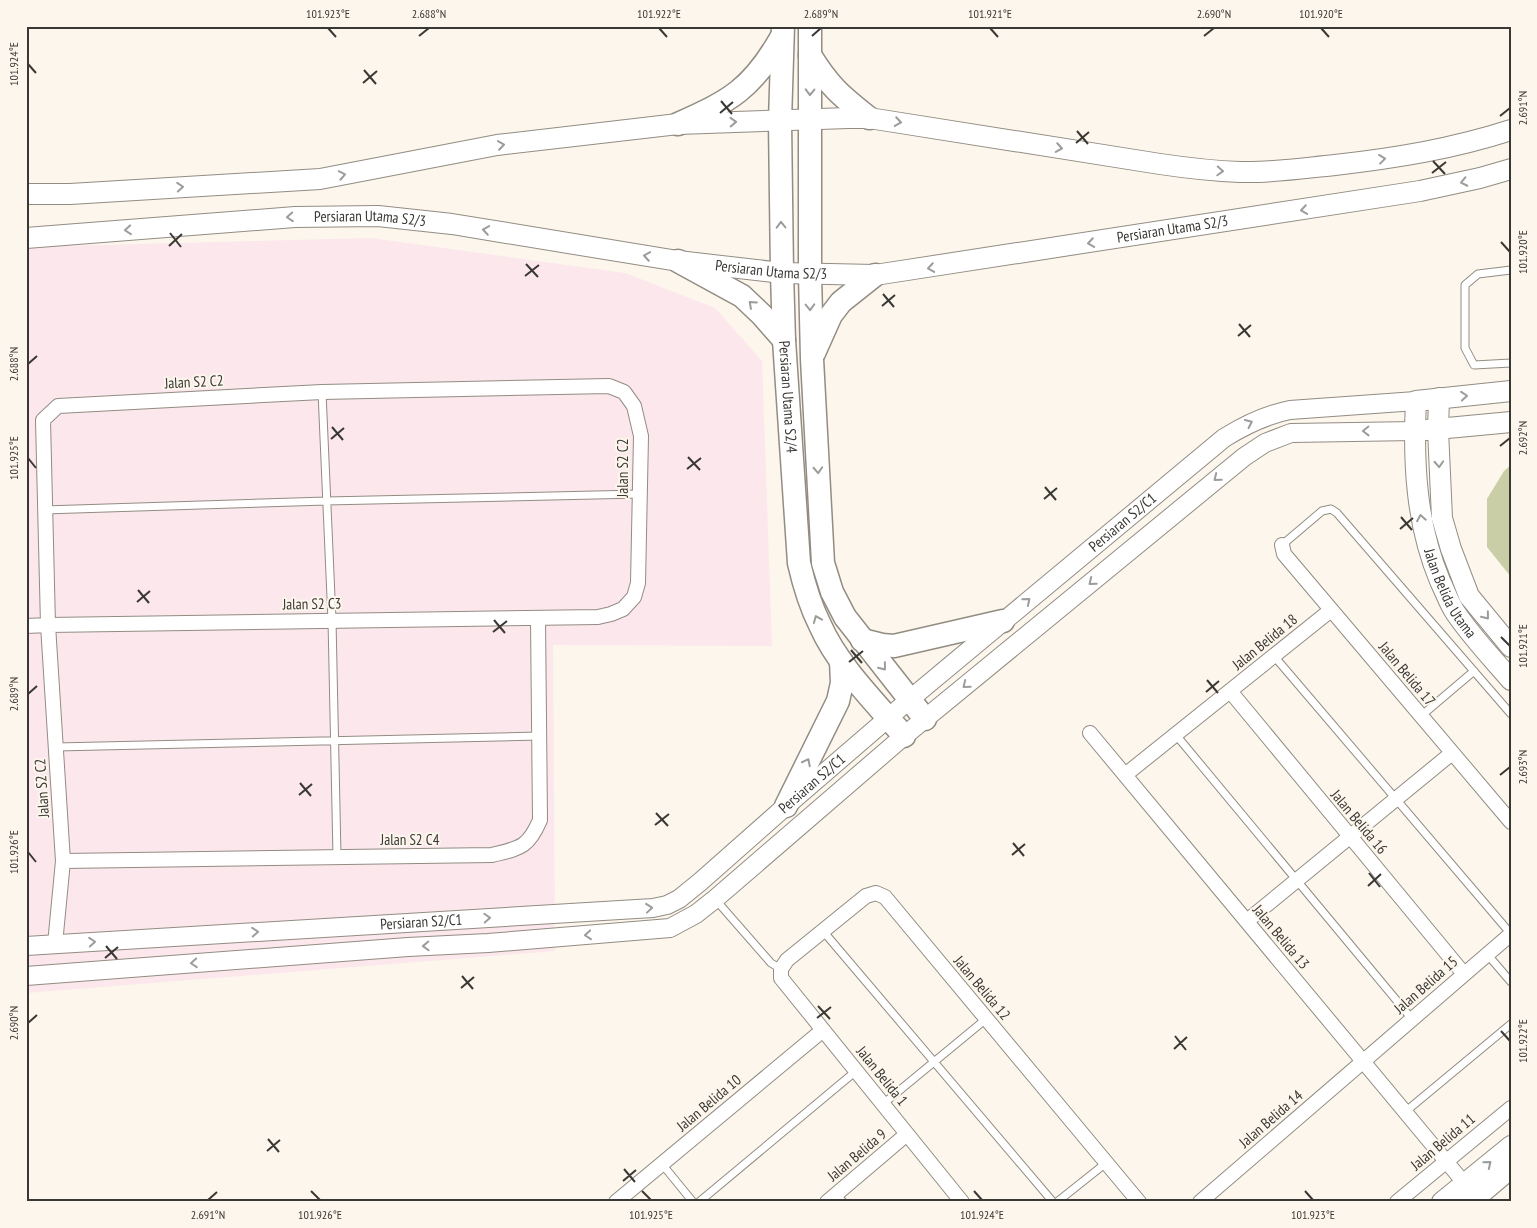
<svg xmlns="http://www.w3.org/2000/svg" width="1537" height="1228" font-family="'PT Sans Narrow',sans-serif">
  <rect width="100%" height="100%" fill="#fcf6ec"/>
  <!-- industrial -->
  <path fill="#fce7ed" d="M371 238 625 273 715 308 762 361 772 646 553 645 555 951 26 993V247Z"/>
  <!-- green -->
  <path fill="#cacea7" d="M1511 465V577L1487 547V499L1504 471Z"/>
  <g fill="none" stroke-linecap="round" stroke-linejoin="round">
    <defs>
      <path id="service" d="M1511 270 1478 274 1465 285V348L1474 365 1511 363
        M322 392 332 620 337 856
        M44 510 326 501 639 494
        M1282 545 1322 511 1331 509 1337 513 1511 714
        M1274 656 1511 934
        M1421 716 1474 671
        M1176 735 1412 1019
        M56 747 539 736
        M715 899 771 963 781 969
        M823 931 1053 1202
        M1487 954 1511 982
        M883 1104 986 1019
        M1405 1112 1511 1024
        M662 1164 693 1202
        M836 1194 843 1202
        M699 1202 856 1071
        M1057 1202 1106 1163"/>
      <path id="minor" d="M1282 545 1284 554 1511 822
        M26 626 48 625 598 617 611 614 623 609 634 597 638 583 641 436 634 406 624 392 609 386 322 392 58 406 43 420 48 625 63 861 55 944
        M1230 691 1464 974
        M1090 733 1470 1190
        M1125 775 1331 610
        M63 861 492 855C520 848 528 848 540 820L538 619
        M1247 921 1452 753
        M616 1202 823 1030
        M827 1202 907 1134
        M962 1202 781 978V969L787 960 866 896 876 893 885 897 1139 1202
        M1200 1202 1511 934
        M1397 1202 1511 1108"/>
      <g id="tertiary">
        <path id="s1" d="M26 946 653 908 667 905 679 899 700 882 786 806 909 700 1224 438C1245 425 1265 415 1290 410L1416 401"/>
        <path d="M26 976 408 947 488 943 670 928 696 914 715 899 904 736 1244 457 1265 443 1291 433 1415 431"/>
      </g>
      <g id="secondary">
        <path d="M26 194H70L320 179 497 145 678 124 848 118H869L1160 164C1187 168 1213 171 1240 172 1272 173 1304 168 1335 165 1396 158 1452 149 1511 130"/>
        <path id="s2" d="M26 238 295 217 378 216 452 224 678 261 782 273 875 275 1420 191 1480 178 1511 169"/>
        <path id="s3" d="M1511 391 1416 401C1413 462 1416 524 1440 581 1445 591 1449 603 1455 612 1471 636 1492 658 1511 680"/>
        <path d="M1439 398 1438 430 1442 518 1451 549 1469 596 1511 647"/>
        <path d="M1426 430 1511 422"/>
        <path d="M1442 1202 1511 1146"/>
        <path d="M1471 1202 1511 1168"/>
      </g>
      <g id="primary">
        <path id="s4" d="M783 26 780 121 782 273 784 340 799 563C804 585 810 605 820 625 838 666 875 702 904 736"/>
        <path d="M810 26V274L812 359 823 563 832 592 845 617 925 719"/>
        <path d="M810 55C829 86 841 96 869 118"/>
        <path d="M678 124C730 101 752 89 781 38"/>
        <path d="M678 261 742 296 762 315 784 340"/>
        <path d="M814 353 831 315 841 302 875 275"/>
        <path d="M862 640 882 645 894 646 1003 621"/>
        <path d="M786 806 838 701 842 683 841 661"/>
      </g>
    </defs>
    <!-- service casing -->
    <use href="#service" stroke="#928c83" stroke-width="9"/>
    <!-- minor casing -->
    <use href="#minor" stroke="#928c83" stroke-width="16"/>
    <!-- tertiary casing -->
    <use href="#tertiary" stroke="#928c83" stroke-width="20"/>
    <!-- secondary casing -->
    <use href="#secondary" stroke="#928c83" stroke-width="22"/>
    <!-- primary casing -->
    <use href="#primary" stroke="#928c83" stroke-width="25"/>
    <!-- service -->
    <use href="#service" stroke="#fff" stroke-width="7"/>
    <!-- minor -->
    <use href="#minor" stroke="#fff" stroke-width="14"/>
    <!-- tertiary -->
    <use href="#tertiary" stroke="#fff" stroke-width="18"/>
    <!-- secondary -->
    <use href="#secondary" stroke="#fff" stroke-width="20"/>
    <!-- primary -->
    <use href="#primary" stroke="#fff" stroke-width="22"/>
  </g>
  <!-- one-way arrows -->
  <defs><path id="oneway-chevron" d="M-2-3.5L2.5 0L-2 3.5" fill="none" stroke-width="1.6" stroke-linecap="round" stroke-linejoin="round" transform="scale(1.25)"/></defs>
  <g stroke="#9c9c9a">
    <use href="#oneway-chevron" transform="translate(810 92) rotate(91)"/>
    <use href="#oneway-chevron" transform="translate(733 122) rotate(-2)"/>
    <use href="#oneway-chevron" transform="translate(898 122) rotate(9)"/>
    <use href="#oneway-chevron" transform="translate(501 145) rotate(-8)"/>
    <use href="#oneway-chevron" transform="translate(1059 148) rotate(9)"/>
    <use href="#oneway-chevron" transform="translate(1382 159) rotate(-7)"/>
    <use href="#oneway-chevron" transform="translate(1220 171) rotate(3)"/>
    <use href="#oneway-chevron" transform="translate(342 175) rotate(-11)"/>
    <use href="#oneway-chevron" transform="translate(1464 182) rotate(168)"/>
    <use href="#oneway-chevron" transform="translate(180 187) rotate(-4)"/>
    <use href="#oneway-chevron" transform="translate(1304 210) rotate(171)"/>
    <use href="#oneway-chevron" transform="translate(290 217) rotate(176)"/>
    <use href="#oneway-chevron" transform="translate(781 225) rotate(-91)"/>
    <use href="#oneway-chevron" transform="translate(128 230) rotate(175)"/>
    <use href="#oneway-chevron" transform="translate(486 230) rotate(-171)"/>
    <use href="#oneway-chevron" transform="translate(1091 243) rotate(171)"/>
    <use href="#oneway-chevron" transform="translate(647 256) rotate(-171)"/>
    <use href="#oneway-chevron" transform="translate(931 268) rotate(171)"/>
    <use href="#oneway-chevron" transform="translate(752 304) rotate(-138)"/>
    <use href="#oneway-chevron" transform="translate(810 307) rotate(88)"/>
    <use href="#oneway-chevron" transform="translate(1464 396) rotate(-5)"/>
    <use href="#oneway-chevron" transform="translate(1249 423) rotate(-25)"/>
    <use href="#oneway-chevron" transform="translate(1366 431) rotate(179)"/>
    <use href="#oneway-chevron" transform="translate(1439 464) rotate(87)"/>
    <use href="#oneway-chevron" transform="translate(818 470) rotate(87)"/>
    <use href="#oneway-chevron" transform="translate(1217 478) rotate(141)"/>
    <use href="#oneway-chevron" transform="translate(1421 518) rotate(-100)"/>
    <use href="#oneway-chevron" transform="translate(1092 582) rotate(141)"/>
    <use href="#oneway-chevron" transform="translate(1027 601) rotate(-40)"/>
    <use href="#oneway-chevron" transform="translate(1486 616) rotate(51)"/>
    <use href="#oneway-chevron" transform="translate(817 619) rotate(-112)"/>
    <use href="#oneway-chevron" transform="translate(883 667) rotate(52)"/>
    <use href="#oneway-chevron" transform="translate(966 685) rotate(141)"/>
    <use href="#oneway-chevron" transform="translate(807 762) rotate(-63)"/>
    <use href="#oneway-chevron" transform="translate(649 908) rotate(-6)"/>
    <use href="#oneway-chevron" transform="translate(487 918) rotate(-3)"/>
    <use href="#oneway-chevron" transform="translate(255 932) rotate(-4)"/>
    <use href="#oneway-chevron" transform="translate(588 935) rotate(175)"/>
    <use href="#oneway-chevron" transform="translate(92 942) rotate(-4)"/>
    <use href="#oneway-chevron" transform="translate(426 946) rotate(178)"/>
    <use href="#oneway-chevron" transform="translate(194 963) rotate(176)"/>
    <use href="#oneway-chevron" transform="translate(1488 1164) rotate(-39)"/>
  </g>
  <!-- ticks -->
  <path fill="none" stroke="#3a3834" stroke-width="2" d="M328 28 336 37M659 28 667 37M990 28 998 37M1321 28 1329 37M419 36 429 28M812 36 821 28M1204 36 1214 28M28 64 36 73M364 70 376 84M363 83 377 71M721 101 732 114M720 113 733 102M1500 116 1510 108M1077 131 1088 144M1076 143 1089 132M1433 161 1445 174M1432 173 1446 162M170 233 181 247M1501 242 1510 252M169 246 182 234M526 264 538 277M525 276 539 265M883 294 894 307M882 306 895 295M1239 324 1250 337M1238 336 1251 325M28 364 37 356M332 427 343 440M331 439 344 428M1500 446 1510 438M688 457 700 470M28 458 36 468M687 469 701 458M1045 487 1056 500M1044 499 1057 488M1401 517 1412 530M1400 529 1413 518M138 590 149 603M137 602 150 591M494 620 505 633M493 632 507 621M1501 637 1510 646M851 650 862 663M849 662 863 651M1207 680 1218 693M1206 692 1219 681M28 694 37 686M1500 775 1510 767M300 783 311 796M299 795 312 784M656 813 668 826M655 825 669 814M1013 843 1024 856M28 852 36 862M1012 855 1025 844M1369 873 1380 887M1368 886 1381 874M106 946 117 959M105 958 118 947M462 976 473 989M461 988 474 977M818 1006 830 1019M817 1018 831 1007M28 1023 37 1015M1501 1031 1510 1041M1175 1036 1186 1050M1174 1049 1187 1037M268 1139 279 1152M267 1151 280 1140M624 1169 635 1182M623 1181 636 1170M311 1191 320 1200M642 1191 651 1200M974 1191 982 1200M1305 1191 1313 1200M208 1200 217 1192"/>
  <g text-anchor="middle" stroke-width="4" stroke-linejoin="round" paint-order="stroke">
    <!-- street labels -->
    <g font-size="15" fill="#3a3834" stroke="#fcf6ec">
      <text dy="5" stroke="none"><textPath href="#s2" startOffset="345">Persiaran Utama S2/3</textPath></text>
      <text dy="5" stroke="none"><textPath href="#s2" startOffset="1155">Persiaran Utama S2/3</textPath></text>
      <text dy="5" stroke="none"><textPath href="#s2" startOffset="750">Persiaran Utama S2/3</textPath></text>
      <text transform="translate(194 382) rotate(-3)" y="5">Jalan S2 C2</text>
      <text dy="5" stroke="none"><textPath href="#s4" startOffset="371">Persiaran Utama S2/4</textPath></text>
      <text transform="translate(623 468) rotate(-90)" y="5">Jalan S2 C2</text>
      <text dy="5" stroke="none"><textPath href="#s1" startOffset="1238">Persiaran S2/C1</textPath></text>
      <text dy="5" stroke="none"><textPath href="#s3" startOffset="294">Jalan Belida Utama</textPath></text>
      <text transform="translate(312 604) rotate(-1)" y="5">Jalan S2 C3</text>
      <text transform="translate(1265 642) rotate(-39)" y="5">Jalan Belida 18</text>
      <text transform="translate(1407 674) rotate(50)" y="5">Jalan Belida 17</text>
      <text dy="5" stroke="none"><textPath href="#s1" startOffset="832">Persiaran S2/C1</textPath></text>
      <text transform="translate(42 788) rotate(-94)" y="5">Jalan S2 C2</text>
      <text transform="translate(1359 822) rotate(50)" y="5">Jalan Belida 16</text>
      <text x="410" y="845">Jalan S2 C4</text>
      <text dy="5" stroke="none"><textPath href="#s1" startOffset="396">Persiaran S2/C1</textPath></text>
      <text transform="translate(1281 937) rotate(50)" y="5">Jalan Belida 13</text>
      <text transform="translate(1426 985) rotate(-41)" y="5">Jalan Belida 15</text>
      <text transform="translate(982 988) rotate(50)" y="5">Jalan Belida 12</text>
      <text transform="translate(882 1076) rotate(51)" y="5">Jalan Belida 1</text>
      <text transform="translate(709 1103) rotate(-40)" y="5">Jalan Belida 10</text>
      <text transform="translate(1271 1119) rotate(-41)" y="5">Jalan Belida 14</text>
      <text transform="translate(1443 1142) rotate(-40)" y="5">Jalan Belida 11</text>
      <text transform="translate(857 1155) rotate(-40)" y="5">Jalan Belida 9</text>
    </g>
  </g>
  <!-- border -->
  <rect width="1537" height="1228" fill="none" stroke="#fcf6ec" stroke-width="55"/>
  <rect x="28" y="28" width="1482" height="1172" fill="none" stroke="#3a3834" stroke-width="2"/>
  <g font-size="12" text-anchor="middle" fill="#3a3834">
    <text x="328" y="18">101.923°E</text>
    <text x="429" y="18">2.688°N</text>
    <text x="659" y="18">101.922°E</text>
    <text x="821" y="18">2.689°N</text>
    <text x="990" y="18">101.921°E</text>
    <text x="1214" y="18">2.690°N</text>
    <text x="1321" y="18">101.920°E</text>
    <text transform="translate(14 64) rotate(-90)" y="4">101.924°E</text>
    <text transform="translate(1523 108) rotate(-90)" y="4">2.691°N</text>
    <text transform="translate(1523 252) rotate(-90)" y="4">101.920°E</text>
    <text transform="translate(14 364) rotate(-90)" y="4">2.688°N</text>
    <text transform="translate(1523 438) rotate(-90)" y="4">2.692°N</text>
    <text transform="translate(14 458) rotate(-90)" y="4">101.925°E</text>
    <text transform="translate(1523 646) rotate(-90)" y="4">101.921°E</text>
    <text transform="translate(14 694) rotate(-90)" y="4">2.689°N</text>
    <text transform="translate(1523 767) rotate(-90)" y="4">2.693°N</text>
    <text transform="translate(14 852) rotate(-90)" y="4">101.926°E</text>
    <text transform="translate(14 1023) rotate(-90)" y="4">2.690°N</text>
    <text transform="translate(1523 1041) rotate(-90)" y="4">101.922°E</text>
    <text x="208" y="1219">2.691°N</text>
    <text x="320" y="1219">101.926°E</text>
    <text x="651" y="1219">101.925°E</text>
    <text x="982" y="1219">101.924°E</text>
    <text x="1313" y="1219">101.923°E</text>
  </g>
</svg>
